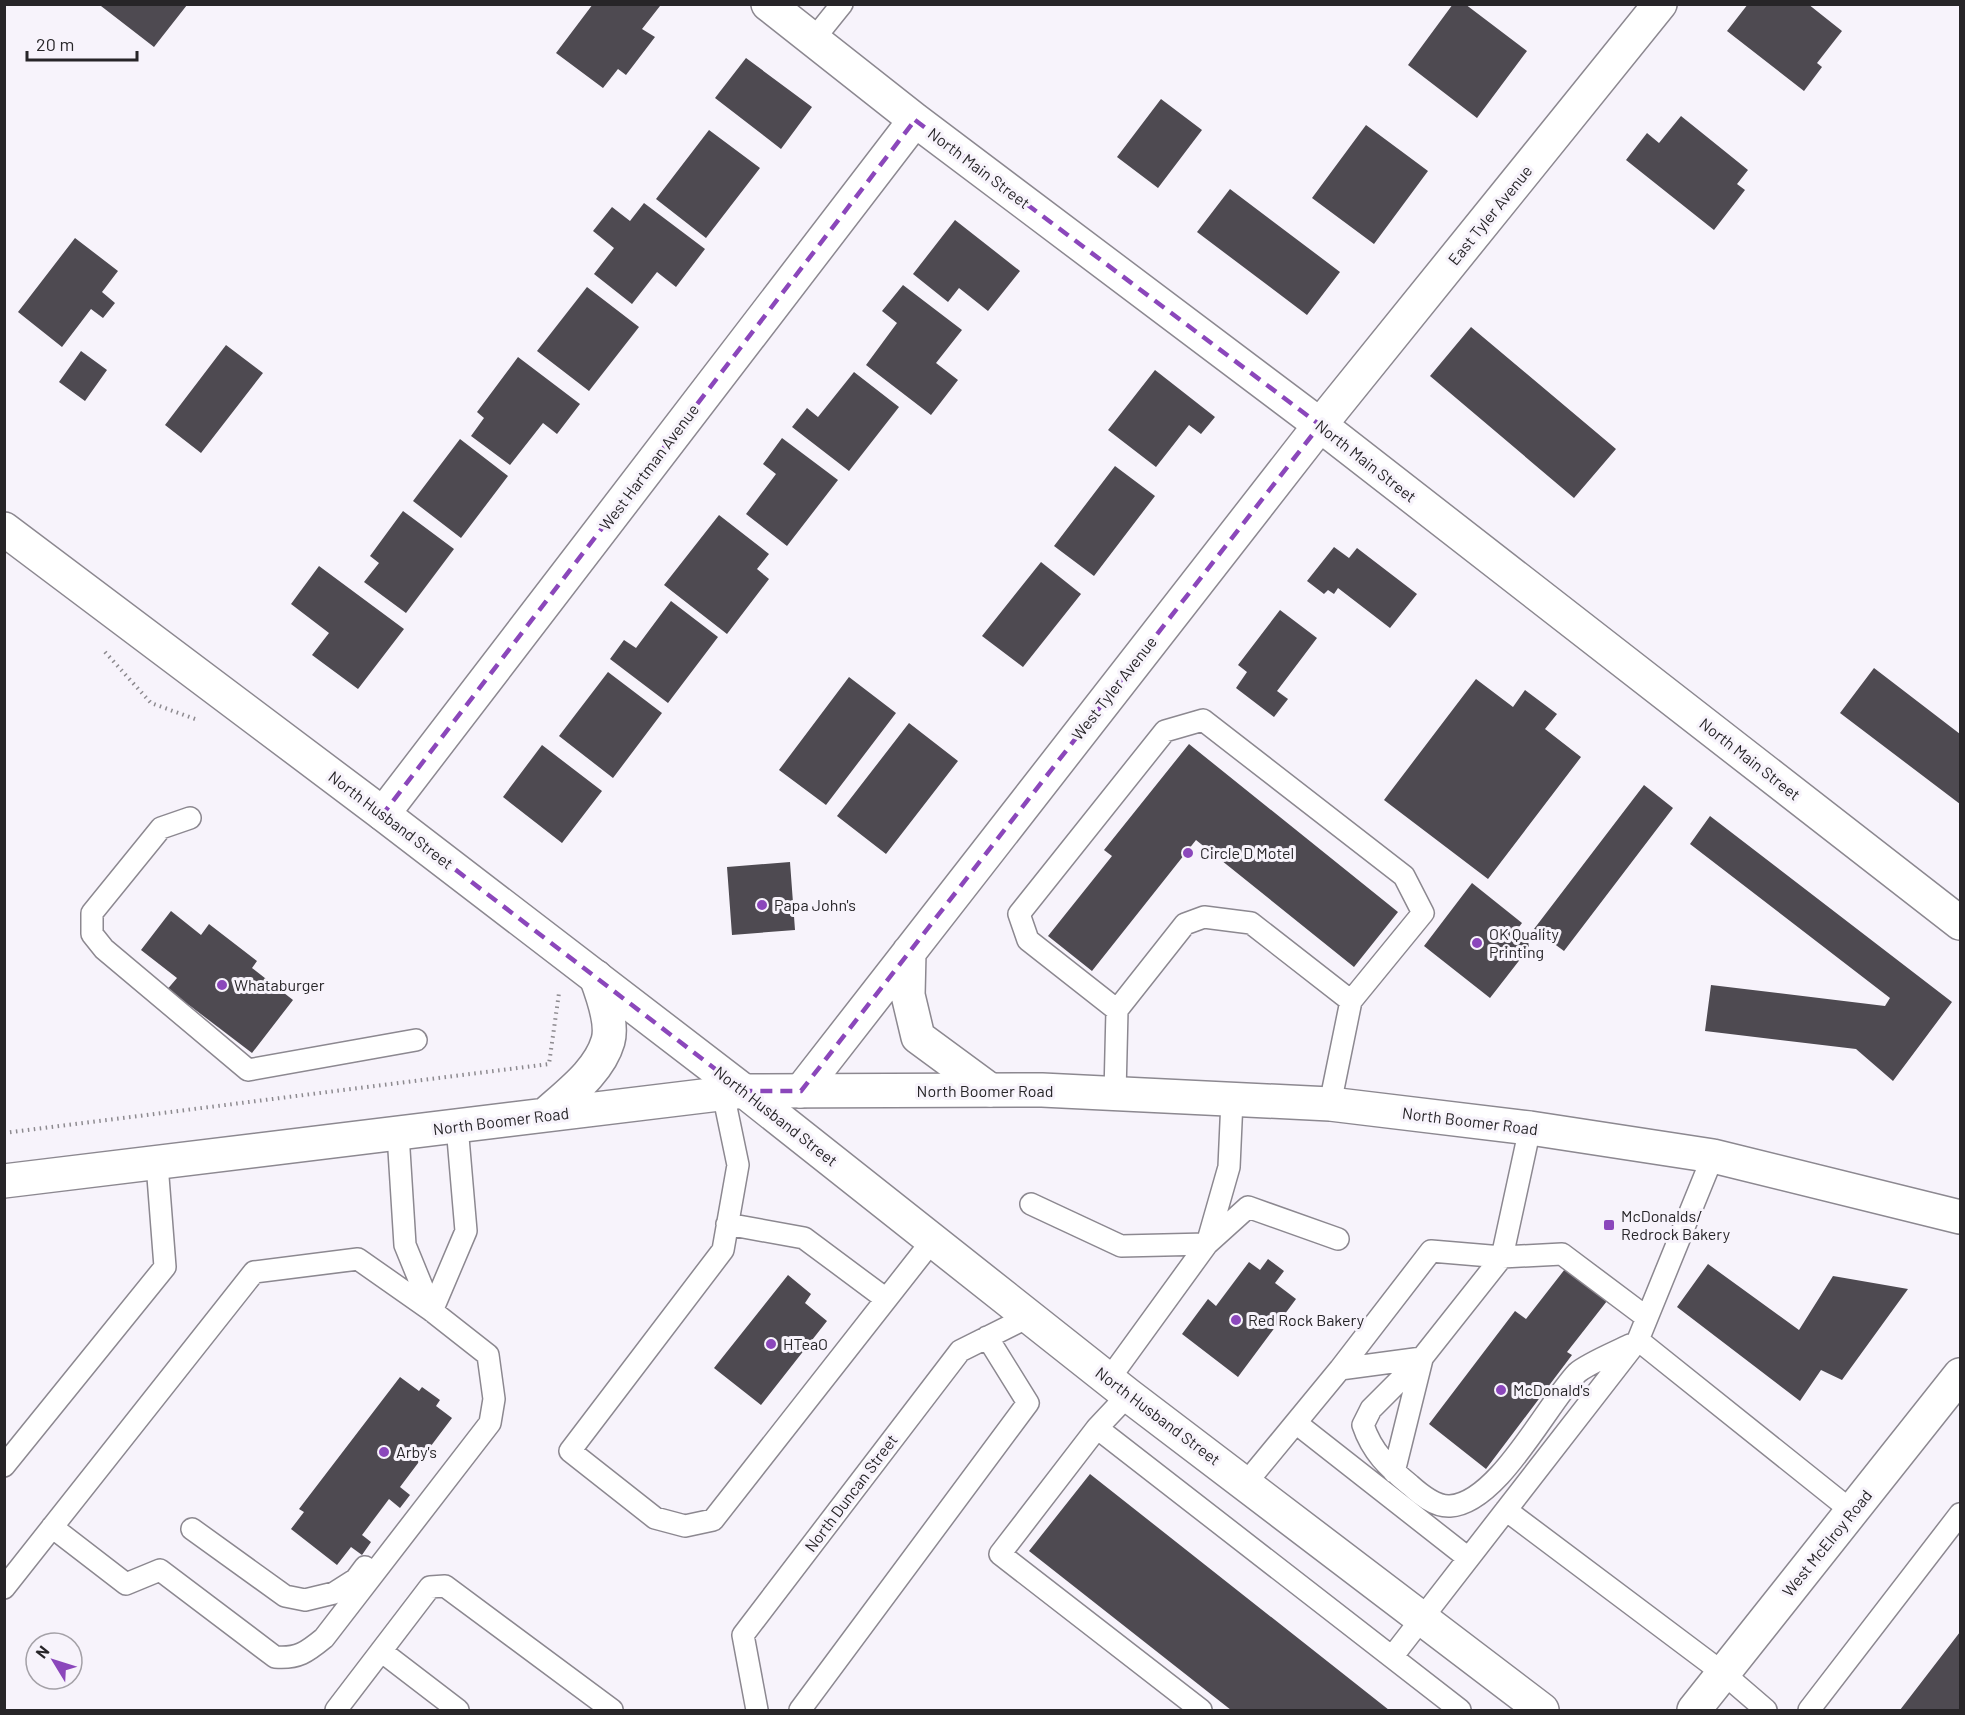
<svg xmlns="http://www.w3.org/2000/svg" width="1965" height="1715" font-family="Barlow,sans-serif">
  <rect width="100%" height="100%" fill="#f7f3fb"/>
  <!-- building -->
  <path fill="#4e4a51" d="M593 4 660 6 642 29 655 37 626 75 618 69 603 88 556 53Z
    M1453 4H1465L1527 51 1477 118 1408 65Z
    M1748 4H1808L1842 31 1817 63 1822 67 1804 91 1727 31Z
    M102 5H187L154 47 101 6Z
    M746 58 812 107 781 149 715 98Z
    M1161 99 1202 130 1158 188 1117 157Z
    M1681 116 1748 170 1737 184 1745 190 1714 230 1626 160 1647 133 1659 143Z
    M1366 125 1428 171 1374 244 1312 198Z
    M709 130 760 168 706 238 656 199Z
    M1230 189 1340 272 1307 315 1197 232Z
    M644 203 705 249 676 287 657 272 632 304 594 274 614 248 593 231 612 207 630 221Z
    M955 220 1020 271 988 311 959 288 948 302 913 274Z
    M75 238 118 271 102 292 115 303 103 318 91 309 62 347 18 312Z
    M903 285 962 330 936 363 958 380 931 415 866 365 897 323 882 311Z
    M587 287 639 327 589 391 537 351Z
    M1471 327 1616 449 1574 498 1430 376Z
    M226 345 263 373 201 453 165 425Z
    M81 351 107 370 85 401 59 382Z
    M518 357 580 404 557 434 543 423 510 465 471 436 484 418 477 412Z
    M1155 370 1215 417 1201 434 1189 425 1156 467 1108 430Z
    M854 372 899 407 849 471 792 427 807 408 818 417Z
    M782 438 838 480 787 546 746 514 776 474 763 464Z
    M460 439 508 476 461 538 413 501Z
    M1115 466 1155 496 1094 576 1054 546Z
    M403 511 454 549 406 613 364 582 379 563 370 556Z
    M719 515 769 554 757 569 769 579 727 634 664 585Z
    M1334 547 1349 558 1357 548 1417 594 1390 628 1338 588 1334 594 1328 590 1324 594 1307 581Z
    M1041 562 1081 594 1023 667 982 636Z
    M319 566 404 629 358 689 312 655 329 633 291 604Z
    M671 601 718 637 668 703 610 659 624 640 636 648Z
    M1280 610 1317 638 1277 691 1288 699 1274 717 1236 688 1247 672 1238 665Z
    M1874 668 1960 734V804L1840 713Z
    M608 672 662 713 613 778 559 736Z
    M849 677 896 713 826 805 779 770Z
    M1476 679 1513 707 1525 690 1557 714 1545 729 1581 757 1488 879 1384 800Z
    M909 723 958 761 886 854 837 816Z
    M1189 744 1398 912 1354 967 1196 840 1092 971 1048 936 1112 856 1104 850Z
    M542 745 602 791 562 843 503 797Z
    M1644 785 1673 808 1564 951 1534 929Z
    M1710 816 1952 1002 1893 1081 1856 1049 1705 1031 1711 985 1885 1006 1890 998 1690 844Z
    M790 862 795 930 732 935 727 867Z
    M1472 883 1522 923 1516 931 1528 940 1529 948 1490 998 1424 946Z
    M171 911 201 935 209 924 257 961 252 968 293 1000 252 1053 189 1005 187 1008 165 992 177 978 141 950Z
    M1268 1259 1284 1271 1275 1283 1296 1299 1238 1377 1182 1334 1208 1299 1216 1306 1249 1262 1260 1270Z
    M1708 1264 1799 1330 1833 1276 1908 1289 1842 1380 1821 1370 1800 1401 1677 1307Z
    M1565 1269 1607 1301 1567 1352 1572 1355 1486 1469 1429 1424 1515 1311 1526 1319Z
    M788 1275 811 1294 805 1303 827 1321 761 1405 714 1368Z
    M400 1377 419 1391 422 1387 440 1400 436 1406 452 1418 400 1487 410 1495 400 1508 389 1499 362 1535 371 1542 362 1555 351 1547 337 1565 291 1529 304 1512 299 1509Z
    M1090 1474 1389 1710H1231L1029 1551Z
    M1960 1632V1710H1900Z"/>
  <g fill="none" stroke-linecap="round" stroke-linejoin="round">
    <defs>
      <path id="service" d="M813 40 842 4
        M190 818 161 828 92 913V934L104 949 248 1070 416 1040
        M1117 1010 1185 924 1204 917 1251 923 1351 1001
        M723 1093 738 1165 723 1250 570 1451 655 1518 685 1526 713 1520 932 1241
        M1115 1094 1117 1010 1028 940 1019 914 1165 731 1203 720 1404 876 1423 913 1351 1001 1330 1104
        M398 1134 405 1245 432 1311
        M1031 1204 1121 1246 1207 1244 1248 1207 1338 1239
        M727 1224 804 1238 886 1299
        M432 1311 466 1231 457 1126
        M1638 1340 1853 1512
        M1422 1358 1371 1409 1363 1425C1372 1452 1388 1467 1410 1485 1420 1494 1435 1507 1450 1506 1498 1503 1545 1407 1577 1373 1587 1364 1616 1352 1630 1345
        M1340 1369 1422 1358 1502 1257 1562 1254 1646 1317
        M1109 1379 1207 1244 1229 1167 1232 1100
        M1296 1423 1468 1558
        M1097 1428 1128 1395
        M4 1466 165 1267 157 1164
        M1394 1472 1422 1359
        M1246 1483 1340 1369 1431 1251 1502 1257 1530 1128
        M1506 1510 1723 1673 1766 1710
        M192 1529 285 1596 305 1600 334 1593 356 1579 365 1567
        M4 1588 254 1272 358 1259 432 1311 488 1355 494 1399 490 1423 324 1638C307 1652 298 1659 275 1657L160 1570 126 1584 52 1527
        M381 1651 458 1710
        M1392 1657 1638 1340 1713 1156
        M336 1710 430 1587 445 1586 612 1710
        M757 1710 743 1635 960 1351 1028 1317
        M800 1710 1028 1403 987 1337
        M1201 1710 1000 1554 1097 1428 1460 1710
        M1809 1710 1960 1514"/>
      <path id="minor" d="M768 4 915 120 1320 425 1960 923
        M383 814 915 120
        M909 952 908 995 918 1037 990 1090
        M744 1091 1128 1395 1542 1710
        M801 1091 1320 425 1660 4"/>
      <path id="tertiary" d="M4 529 383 814 744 1091
        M1694 1710 1960 1375"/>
      <path id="secondary" d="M545 1115C568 1094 599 1072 608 1041 613 1023 602 993 596 977
        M4 1181 744 1091 1042 1090 1330 1104 1530 1128 1713 1156 1960 1217"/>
    </defs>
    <!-- service casing -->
    <use href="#service" stroke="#8c8890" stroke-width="24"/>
    <!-- minor casing -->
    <use href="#minor" stroke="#8c8890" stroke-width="36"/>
    <!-- tertiary casing -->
    <use href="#tertiary" stroke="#8c8890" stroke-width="36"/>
    <!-- secondary casing -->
    <use href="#secondary" stroke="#8c8890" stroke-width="36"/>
    <!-- path -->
    <path stroke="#8d8a8f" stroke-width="4" stroke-dasharray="1.5 4.5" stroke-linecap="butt" d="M105 652 151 703 195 719
      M4 1133 549 1064 559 993"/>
    <!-- service -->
    <use href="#service" stroke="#fff" stroke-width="21"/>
    <!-- minor -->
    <use href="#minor" stroke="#fff" stroke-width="33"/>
    <!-- tertiary -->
    <use href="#tertiary" stroke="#fff" stroke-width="33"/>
    <!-- secondary -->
    <use href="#secondary" stroke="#fff" stroke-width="33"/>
  </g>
  <!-- marked area -->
  <path fill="none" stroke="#8b47bb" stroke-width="4.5" stroke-dasharray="12 8" stroke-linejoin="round" d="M915 120 1320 425 801 1091H744L383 814Z"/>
  <!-- markers -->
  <g fill="#8b47bb" stroke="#f7f3fb" stroke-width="2">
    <circle cx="1188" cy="853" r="6"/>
    <circle cx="762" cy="905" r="6"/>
    <circle cx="1477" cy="943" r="6"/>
    <circle cx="222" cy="985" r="6"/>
    <rect x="1603" y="1219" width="12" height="12" rx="3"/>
    <circle cx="1236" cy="1320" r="6"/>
    <circle cx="771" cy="1344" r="6"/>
    <circle cx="1501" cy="1390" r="6"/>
    <circle cx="384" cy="1452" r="6"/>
  </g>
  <g text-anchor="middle" stroke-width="6" stroke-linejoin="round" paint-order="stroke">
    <!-- street labels -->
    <g font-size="16" fill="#272528" stroke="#f7f3fb">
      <text transform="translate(979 168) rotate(37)" y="6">North Main Street</text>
      <text transform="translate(1490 215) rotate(-51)" y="6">East Tyler Avenue</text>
      <text transform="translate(1366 461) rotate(38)" y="6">North Main Street</text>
      <text transform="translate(649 467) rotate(-53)" y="6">West Hartman Avenue</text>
      <text transform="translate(1114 688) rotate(-52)" y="6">West Tyler Avenue</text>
      <text transform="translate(1750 759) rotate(38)" y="6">North Main Street</text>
      <text transform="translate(391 820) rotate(37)" y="6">North Husband Street</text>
      <text x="985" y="1097">North Boomer Road</text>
      <text transform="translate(776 1116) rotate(38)" y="6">North Husband Street</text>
      <text transform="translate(501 1121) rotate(-7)" y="6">North Boomer Road</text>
      <text transform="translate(1470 1121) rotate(7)" y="6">North Boomer Road</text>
      <text transform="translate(1158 1416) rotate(37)" y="6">North Husband Street</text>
      <text transform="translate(851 1493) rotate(-53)" y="6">North Duncan Street</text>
      <text transform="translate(1827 1543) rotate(-51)" y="6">West McElroy Road</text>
    </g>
    <!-- poi labels -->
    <g font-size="16" fill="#272528" stroke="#f7f3fb" text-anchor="start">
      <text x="1200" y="859">Circle D Motel</text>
      <text x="774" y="911">Papa John's</text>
      <text x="1489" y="940">OK Quality<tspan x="1489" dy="18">Printing</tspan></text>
      <text x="234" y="991">Whataburger</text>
      <text x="1621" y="1222">McDonalds/<tspan x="1621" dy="18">Redrock Bakery</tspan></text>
      <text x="1248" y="1326">Red Rock Bakery</text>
      <text x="783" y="1350">HTeaO</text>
      <text x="1513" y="1396">McDonald's</text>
      <text x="396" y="1458">Arby's</text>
    </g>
  </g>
  <!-- border -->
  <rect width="1965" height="1715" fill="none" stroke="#272528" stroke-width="12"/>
  <!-- north arrow -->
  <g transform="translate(54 1661) rotate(308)"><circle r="28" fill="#f7f3fb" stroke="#a4a1a7" stroke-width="1.5"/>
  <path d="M0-4.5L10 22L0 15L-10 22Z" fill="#8b47bb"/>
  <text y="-9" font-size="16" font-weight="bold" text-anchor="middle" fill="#272528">N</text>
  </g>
  <!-- scale -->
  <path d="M27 51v9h110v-9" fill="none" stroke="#272528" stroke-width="3"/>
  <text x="36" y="51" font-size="18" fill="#272528" stroke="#f7f3fb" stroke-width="4.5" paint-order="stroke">20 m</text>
</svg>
